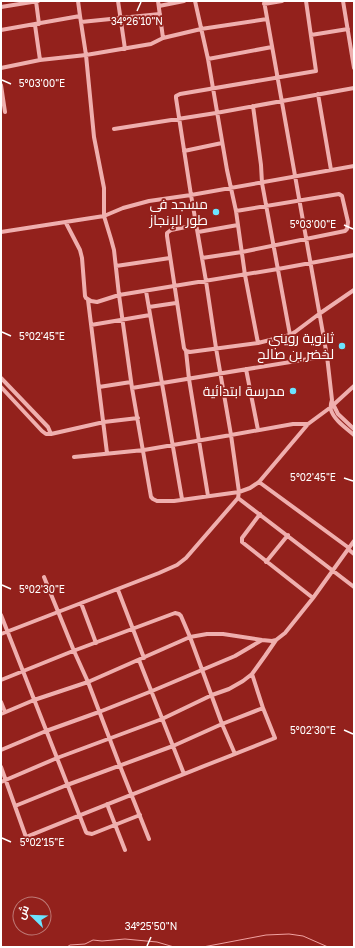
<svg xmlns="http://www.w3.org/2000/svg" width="355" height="948" font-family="'Golos Text',Cairo,sans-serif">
  <rect width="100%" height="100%" fill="#93211c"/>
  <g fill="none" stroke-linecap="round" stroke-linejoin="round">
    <!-- stream -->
    <path stroke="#f1a2a1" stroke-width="1" d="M67 947 70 945 85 944 93 940 102 941 125 939 157 942 174 947
      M203 947 266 935 289 934 303 936 328 947"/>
    <!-- minor -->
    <path stroke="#efafae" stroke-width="4" d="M36 1 39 24
      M78 1 80 16
      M118 1 125 49
      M195 1 208 59 227 170 236 211 245 275 258 343
      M264 1 327 356 332 400C331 403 330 406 331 410 334 420 346 428 354 435
      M343 1 354 68
      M264 4 282 1
      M159 6 184 1
      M1 7 38 1
      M81 22 160 14
      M35 25 40 60
      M1 30 80 16 86 55 94 137 104 188V216L111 239 114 250 119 295 132 388 151 497 153 499 157 501H174L239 492 250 488 259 482 308 424 331 407 354 386
      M311 35 348 29
      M163 38 201 29 267 19
      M208 59 272 47
      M1 68 40 60 86 55 151 44 163 38 158 1
      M1 85 5 112
      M318 94 331 170
      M253 106 261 165 262 183 290 335
      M114 129 216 113 354 88
      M184 151 222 143
      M66 223 80 250 82 258 85 296 86 298 91 301 97 302 119 295 174 286 278 269 354 255
      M196 225 171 230 167 233V236L184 348 186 351 190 352 258 343 290 335 295 332 319 314 354 290
      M1 232 104 216 123 208 149 201 191 195 354 166
      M198 232 238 225
      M202 258 242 252 345 231 347 229 348 222 342 196 339 194 236 211
      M116 266 170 258
      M146 291 182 499
      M88 300 107 453
      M149 307 176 303
      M91 325 150 315
      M186 351 189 379 208 496
      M246 369 258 430
      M1 378 48 427 51 434
      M1 387 42 431 46 434H51L104 422 138 418
      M99 387 131 382
      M132 388 327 356
      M332 402 338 414 354 429
      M74 457 144 450 231 435 293 424H308
      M259 482 349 548
      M238 498 354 587
      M260 514 242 538V542L313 598
      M348 549 354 554
      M266 562 288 535
      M44 577 74 651 88 682 120 766 149 839
      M118 590 144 658
      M81 603 96 643
      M1 615 86 832 87 833 92 834 140 815
      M1 634 159 573 177 565 186 558 238 498 239 492 231 435 216 348 206 281 191 195 176 98V96L180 94 316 71 306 1
      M139 660 184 774
      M1 680 73 651 175 613 179 614 181 616 190 637 222 724 235 754
      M1 702 5 712
      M1 714 34 700 88 682 190 637 207 634H223L262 640 272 641 276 640 285 633 313 598 354 541
      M1 750 46 731 99 712 152 691 235 656 262 640
      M1 767 26 837C109 803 192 771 275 738L263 708 252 674
      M1 782 57 758 162 719 212 695 229 689 243 681 252 674 265 656 276 640
      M107 804 125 850
      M15 806 67 785 173 746 222 724 263 708"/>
  </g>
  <!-- ticks -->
  <path fill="none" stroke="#fff" stroke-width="1.5" d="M137 11 141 2M2 80 11 84M344 225 353 229M2 332 11 336M344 478 353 481M2 585 11 589M344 730 353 734M2 838 11 842M147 946 151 937"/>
  <!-- markers -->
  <g fill="#6ce3ff" stroke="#93211c" stroke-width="1.5">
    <circle cx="216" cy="212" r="4"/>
    <circle cx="342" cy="346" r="4"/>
    <circle cx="293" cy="391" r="4"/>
  </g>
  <g text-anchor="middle" stroke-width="3.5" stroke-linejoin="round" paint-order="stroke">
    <!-- poi labels -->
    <g font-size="14" fill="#fff" stroke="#93211c" text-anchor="end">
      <text x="208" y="209">مسجد في<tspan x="208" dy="16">طور الإنجاز</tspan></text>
      <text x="334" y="343">ثانوية رويني<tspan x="334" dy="16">لخضر بن صالح</tspan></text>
      <text x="285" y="396">مدرسة ابتدائية</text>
    </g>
  </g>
  <g font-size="10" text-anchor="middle" fill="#fff" stroke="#93211c" stroke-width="3.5" stroke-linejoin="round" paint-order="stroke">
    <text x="137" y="25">34°26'10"N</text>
    <text x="42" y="87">5°03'00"E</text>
    <text x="313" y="228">5°03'00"E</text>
    <text x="42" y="340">5°02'45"E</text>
    <text x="313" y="481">5°02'45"E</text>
    <text x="42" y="593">5°02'30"E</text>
    <text x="313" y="734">5°02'30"E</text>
    <text x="42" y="846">5°02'15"E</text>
    <text x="151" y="930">34°25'50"N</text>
  </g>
  <!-- border -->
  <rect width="355" height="948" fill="none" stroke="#ffffff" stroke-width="4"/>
  <!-- north arrow -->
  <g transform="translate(32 916) rotate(293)"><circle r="19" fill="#93211c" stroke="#be7a77"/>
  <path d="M0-3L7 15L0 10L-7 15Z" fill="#6ce3ff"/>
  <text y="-6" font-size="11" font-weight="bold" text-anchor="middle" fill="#ffffff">ش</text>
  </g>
</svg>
